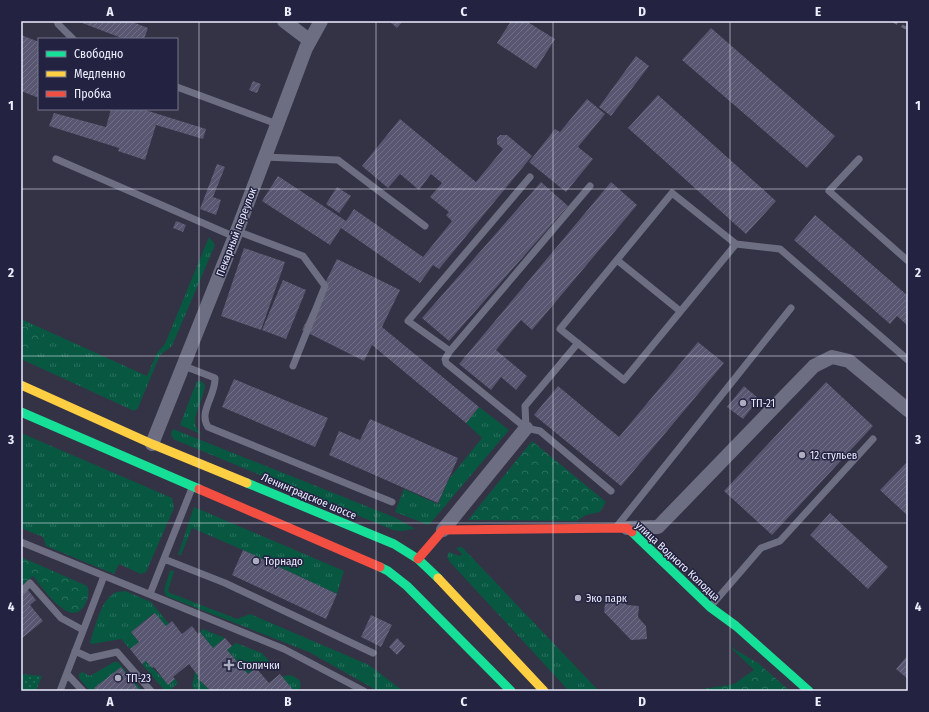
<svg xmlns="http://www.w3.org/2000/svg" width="929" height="712" font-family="'Fira Sans Condensed',sans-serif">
  <defs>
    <pattern id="grass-tufts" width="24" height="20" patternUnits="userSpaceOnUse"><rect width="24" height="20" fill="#075741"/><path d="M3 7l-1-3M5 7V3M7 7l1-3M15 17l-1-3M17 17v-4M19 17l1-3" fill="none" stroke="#2b6f5e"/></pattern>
    <pattern id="forest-crowns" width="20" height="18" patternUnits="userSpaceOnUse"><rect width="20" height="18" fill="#075741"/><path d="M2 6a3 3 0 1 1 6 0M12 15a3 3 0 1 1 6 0" fill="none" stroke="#2b6f5e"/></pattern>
    <pattern id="park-dots" width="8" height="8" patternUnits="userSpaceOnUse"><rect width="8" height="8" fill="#075741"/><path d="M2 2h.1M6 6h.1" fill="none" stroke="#2b6f5e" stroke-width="1.8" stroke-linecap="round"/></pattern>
    <pattern id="building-hatch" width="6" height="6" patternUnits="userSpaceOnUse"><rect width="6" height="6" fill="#585670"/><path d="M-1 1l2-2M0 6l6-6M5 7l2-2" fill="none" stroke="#706f85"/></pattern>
  </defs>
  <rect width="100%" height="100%" fill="#343345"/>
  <!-- grass -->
  <path fill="url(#grass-tufts)" d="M209 237 215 245 172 346 160 355 138 408 134 411 21 359V319L147 376 157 353 165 344Z
    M197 381H201L205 385C205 401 184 423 203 435L180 425Z
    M479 407 509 430 429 525 395 512 404 489 438 504 449 479 482 438 466 423Z
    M173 429 396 518 415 529 402 531 393 530 173 439 171 434Z
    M21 433 172 498 174 508 146 572 141 574 119 564 114 574 46 546 43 537 21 528Z
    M194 507 344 571 337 594 243 550 192 528 181 555H178Z
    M462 547 597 689 599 691H569L450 562 447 557 449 552 460 556 462 554 456 548Z
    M173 570 174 572 168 590 170 593 237 619 250 614 369 665 403 691H378L309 652 166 596 164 590 170 571Z
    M125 591 151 602 169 624 166 626 154 613 131 632 139 642 130 649 121 639 92 644 90 643C95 628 100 603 113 594 116 591 121 592 125 591Z
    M203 629 225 638 213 648 200 632Z
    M236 643 262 653 270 662 259 671 256 668 248 674 227 650Z
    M146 661 168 684 175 679 178 683 169 691H165L142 664Z
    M114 662H118L143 691H90L79 678V674L82 672 90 676Z
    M195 671 199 677 197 678 211 691H196L192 686Z
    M288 675C297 677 305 681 298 691H294L282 677Z"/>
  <!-- forest -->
  <path fill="url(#forest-crowns)" d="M21 323 42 333 41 341 34 350 21 353Z
    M532 441 606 502 600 512 586 515 577 521 468 520Z
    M21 557 87 586C90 594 88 599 84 606 70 629 42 587 33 576L21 586Z
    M729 646 758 663 790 691H702L703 689 734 684 754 670Z"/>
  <!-- park -->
  <path fill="url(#park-dots)" d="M21 674 42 676 36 691H21Z"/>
  <!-- building -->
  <path fill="url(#building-hatch)" d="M77 21H130L148 28 144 39H124Z
    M389 21H403L397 28Z
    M511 21H526L555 39 536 69 497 43Z
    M711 28 835 136 807 168 682 60Z
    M21 35 39 42V98L21 91Z
    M636 56 649 66 611 116 599 107Z
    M253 81 261 84 257 93 249 90Z
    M658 95 776 201 746 234 628 128Z
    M587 99 605 114 578 147 593 159 566 192 529 162 555 129 560 132Z
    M111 109H142L206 129 203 139 156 125 145 160 118 151 119 148 49 126 54 113 106 127Z
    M400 119 476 182 503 149 497 144V138L500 135H507L532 156 439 269 433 265 420 283 341 228 330 245 262 201 278 176 346 221 354 209 423 257 452 221 446 215 449 212 430 197 442 183 431 174 419 190 400 174 388 188 362 166Z
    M217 164 225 167 213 197 221 200 216 215 200 209Z
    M541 182 568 206 449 341 422 318Z
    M611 182 637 205 532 330 521 320 496 350 527 376 516 390 501 377 491 390 459 364Z
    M337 187 351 196 339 213 326 204Z
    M815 215 908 296V326L897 316 890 324 794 240Z
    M176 221 186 225 183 232 173 228Z
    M244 248 285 262 261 330 221 316Z
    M337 259 400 290 382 327 479 407 466 423 372 345 364 361 302 330Z
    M283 280 306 290 286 339 262 330Z
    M698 342 724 363 621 486 534 415 558 386 619 437Z
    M234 379 328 418 315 447 222 407Z
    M826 382 873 426 772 535 724 491Z
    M744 386 759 399 743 419 727 407Z
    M370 419 458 458 438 503 329 455 339 431 360 440Z
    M906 463 908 464V516L880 490Z
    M830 513 888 567 868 589 810 535Z
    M243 550 337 594 326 619 232 575Z
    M28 590 36 600 30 605 43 621 21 639V594L22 595Z
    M606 597 620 598 627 605 639 606 638 617 646 626 647 639 631 640 604 612Z
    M155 613 166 626 172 621 182 634 192 626 198 634 200 632 213 648 225 638 232 646 227 650 248 674 256 668 269 683 280 674 294 691H211L197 678 199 677 189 664 173 677 175 679 168 685 154 667 152 668 146 661 142 664 130 649 139 642 131 632Z
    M371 615 392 625 381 647 361 637Z
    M397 638 405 646 397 655 389 647Z
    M908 655V679L896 669Z
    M121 667 140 691H97L94 688Z"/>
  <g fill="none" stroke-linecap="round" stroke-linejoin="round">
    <!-- lane -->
    <path stroke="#6e6e82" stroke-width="7" d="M57 21 58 24 73 39
      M177 87 277 124
      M264 157 338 160 425 226
      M56 159 235 237
      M859 159 829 191 908 261
      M530 177 408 321 450 351 590 186
      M672 193 736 244 624 380 560 329Z
      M237 231 303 256 325 286 293 366
      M736 244 780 249 908 360
      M617 260 680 311
      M450 351 445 359 446 363 526 428 540 431 611 491
      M184 366 215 378C216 395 198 412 208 427L392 502
      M526 428 525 406 578 343
      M618 525 791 308
      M21 542 284 649 364 691
      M164 559 225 583 373 653
      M23 590 30 583 61 618 83 630
      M150 594 192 488
      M711 606 761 548 780 541 873 439
      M75 651 90 658 117 652 151 691
      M67 674 83 691
      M60 691 104 576"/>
    <!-- street -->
    <path stroke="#6e6e82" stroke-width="14" d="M284 21 309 40
      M152 444 237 231 306 48 321 21
      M627 528 658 527 814 366 832 357 849 361 908 410
      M443 530 526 428"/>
    <!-- fast -->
    <path stroke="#16e098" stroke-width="9" d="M21 412 199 489
      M247 483 394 544 418 559 438 578
      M632 532 710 607 736 626 809 691
      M380 567 388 571 407 586 511 691"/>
    <!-- slow -->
    <path stroke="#ffcf43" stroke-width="9" d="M21 385 152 444 247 483
      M438 578 544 691"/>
    <!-- jam -->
    <path stroke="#f24e42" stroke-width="9" d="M199 489 380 567
      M418 559 443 530 627 528 632 532"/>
    <!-- rail -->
    <path stroke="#6b6a7c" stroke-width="3" stroke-dasharray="5 5" stroke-linecap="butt" d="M893 21 908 29"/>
  </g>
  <!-- grid -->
  <path fill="none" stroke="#edeeff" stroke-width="1" stroke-opacity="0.55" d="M199 21V691M376 21V691M553 21V691M730 21V691M21 189H908M21 356H908M21 523H908"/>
  <!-- markers -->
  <g fill="#acadbe" stroke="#232241" stroke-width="1.5">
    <circle cx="743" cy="403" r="4"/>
    <circle cx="802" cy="455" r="4"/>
    <circle cx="256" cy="561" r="4"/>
    <circle cx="578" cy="598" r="4"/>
    <path d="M227 659h4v4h4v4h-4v4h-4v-4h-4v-4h4z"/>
    <circle cx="118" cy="678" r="4"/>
  </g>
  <g text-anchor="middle" stroke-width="3" stroke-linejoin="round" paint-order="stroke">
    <!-- street labels -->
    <g font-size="11" fill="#edeeff" stroke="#232241">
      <text transform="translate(236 232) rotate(-69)" y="4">Пекарный переулок</text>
      <text transform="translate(309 496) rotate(23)" y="4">Ленинградское шоссе</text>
      <text transform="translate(678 561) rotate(43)" y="4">улица Водного Колодца</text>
    </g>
    <!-- poi labels -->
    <g font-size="11" fill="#edeeff" stroke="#232241" text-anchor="start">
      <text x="751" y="407">ТП-21</text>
      <text x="810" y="459">12 стульев</text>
      <text x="264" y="565">Торнадо</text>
      <text x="586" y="602">Эко парк</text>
      <text x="237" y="669">Столички</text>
      <text x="126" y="682">ТП-23</text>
    </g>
  </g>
  <!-- border -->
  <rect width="929" height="712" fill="none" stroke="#232241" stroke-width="44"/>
  <!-- legend -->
  <rect x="38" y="38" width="140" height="72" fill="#232241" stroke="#74748d"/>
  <rect x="46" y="51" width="20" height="6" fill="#16e098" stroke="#74748d"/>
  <text x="74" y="58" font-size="12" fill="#edeeff">Свободно</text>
  <rect x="46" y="71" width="20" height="6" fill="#ffcf43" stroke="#74748d"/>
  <text x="74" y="78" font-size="12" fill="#edeeff">Медленно</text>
  <rect x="46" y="91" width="20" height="6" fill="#f24e42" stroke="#74748d"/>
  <text x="74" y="98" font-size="12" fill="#edeeff">Пробка</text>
  <rect x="22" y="22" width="885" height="668" fill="none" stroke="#edeeff" stroke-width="1.5"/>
  <g font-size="13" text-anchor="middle" font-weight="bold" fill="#edeeff">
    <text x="110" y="16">A</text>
    <text x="288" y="16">B</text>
    <text x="464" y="16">C</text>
    <text x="642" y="16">D</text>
    <text x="818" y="16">E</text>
    <text x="11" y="110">1</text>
    <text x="918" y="110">1</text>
    <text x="11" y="277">2</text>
    <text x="918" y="277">2</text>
    <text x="11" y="444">3</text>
    <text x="918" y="444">3</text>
    <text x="11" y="611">4</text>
    <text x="918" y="611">4</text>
    <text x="110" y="706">A</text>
    <text x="288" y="706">B</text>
    <text x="464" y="706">C</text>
    <text x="642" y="706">D</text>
    <text x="818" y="706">E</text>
  </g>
</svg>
